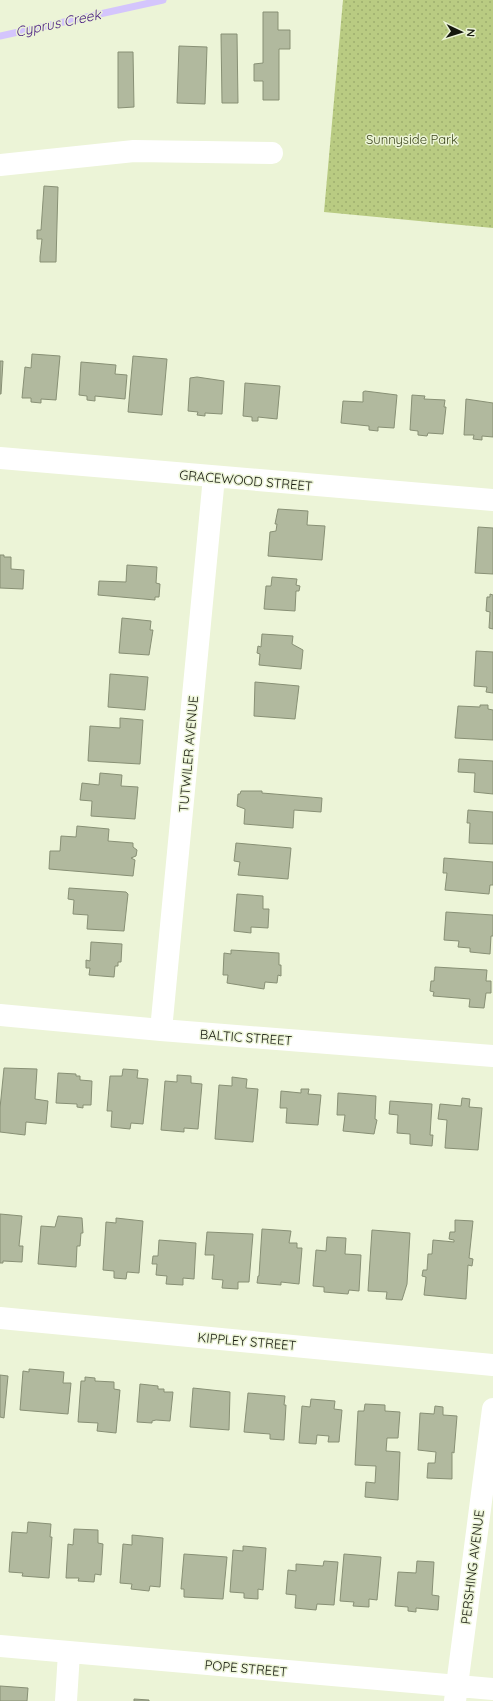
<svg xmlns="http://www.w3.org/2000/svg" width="493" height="1701" font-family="Quicksand,sans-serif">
  <defs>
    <pattern id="park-dots" width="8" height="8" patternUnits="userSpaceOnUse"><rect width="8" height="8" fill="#b9cb82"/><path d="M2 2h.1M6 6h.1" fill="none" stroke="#9eae6f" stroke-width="1.8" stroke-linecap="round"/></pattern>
  </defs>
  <rect width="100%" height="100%" fill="#ecf4d7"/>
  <!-- park -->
  <path fill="url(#park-dots)" d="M343 0H493V228L324 212Z"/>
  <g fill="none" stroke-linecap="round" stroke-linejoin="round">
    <!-- stream -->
    <path stroke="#d4c5fc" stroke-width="7" d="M0 36 163 0"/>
  </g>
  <!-- building -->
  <path fill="#b1b99e" stroke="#889075" d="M263 12H278V30H290V49H279V100H263V81H254V64L263 63Z
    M221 34H237L238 103H222Z
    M179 46 207 47 205 104 177 103Z
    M118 52H133L134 107 118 108Z
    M44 186 58 187 56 262H40V257L42 239H37V230H41Z
    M32 354 60 356 56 400 41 399V403L31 402V398H22L25 367 31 368Z
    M133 356 167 359 162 415 128 412Z
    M0 361H3L1 394H0Z
    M81 362 116 365 115 374 127 375 125 399 95 396V401L87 400V396L79 395Z
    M197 377 224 381 222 414 205 413V416L197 415 198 412 188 411 190 378Z
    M245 383 280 386 277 419 258 417V421H252V417L243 416Z
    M365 391 397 395 394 428 378 427V431L369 430V426L341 423 343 401 363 402V392Z
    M412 395 425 396 424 399 445 400 444 407H446L443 434 428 433 427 436 418 435V431L410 430Z
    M466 399 493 403V437L482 436V440L473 439 474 435H464Z
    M278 509 308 511 307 525 325 526 322 560 268 556 270 532 276 531 277 524H275Z
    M478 527 493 528V574L475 573Z
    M0 555H4V557H11V569L24 570 23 589 0 588Z
    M127 565 157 567 156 583 160 584 159 597H155V600L98 595 99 581 126 582Z
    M272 577 297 579 296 585 300 586 299 591H296L295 611 264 609 266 586H271Z
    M490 594 493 595V629L489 628 490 612 486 611 487 597H490Z
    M122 618 151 621 150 630H153L149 655 119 653Z
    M262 634 293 636 292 644 303 650 301 669 259 665 260 654 257 653 258 646 261 647Z
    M476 651 493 652V693L486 692 487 687 474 686Z
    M110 674 148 677 145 710 108 707Z
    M255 682 299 686 295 719 254 716Z
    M480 705H488V709L493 710V740L455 738 458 706 480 707Z
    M120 718 143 720 140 764 88 761 90 726 120 728Z
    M459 759 493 761V794L474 792 475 773 458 772Z
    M100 773 122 775 121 786 138 787 135 819 91 816 92 801 80 800 82 783 99 785Z
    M241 791H262V793L322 798 321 812 294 810 293 828 244 824 245 809 237 806 238 794H240Z
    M468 810 493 812V844L469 843 470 823H467Z
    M77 826 109 829 108 841 133 843V847L137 850 136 856 131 858 135 860 133 876 49 869 50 851H60L61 836 76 837Z
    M236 843 291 848 288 879 238 875 240 862 234 861Z
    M444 858 493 862V885H490L489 894 445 890 447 873H443Z
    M69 888 126 892 128 894 124 931 87 929 88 915 73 914 74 900 68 899Z
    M237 894 263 896V909H269L268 928 251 927V933L234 931Z
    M446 912 493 915V936H491L490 954 470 952V948L458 947 459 941 444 940Z
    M91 942 122 944 121 962H118V966H115L114 977 89 975 90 968H86V960L90 961Z
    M231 950 279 953V965H281V976L278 975 277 983 265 982 264 989 227 983 228 975H223L224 953 231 954Z
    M435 967 487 970 486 981H491V993H486L484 1008 469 1007 470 999 433 996 434 992 430 991 431 981H434Z
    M4 1068 37 1069 35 1099 48 1101 46 1124 26 1122 25 1135 0 1132V1108Z
    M123 1069 138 1070 137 1078 148 1079 143 1124 131 1123 130 1129 111 1127 112 1111H107L110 1076H122Z
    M58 1073 76 1074V1076H80V1080L92 1081 91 1105H83V1108L77 1107V1104L56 1103Z
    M177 1075 191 1076V1083L202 1084 198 1129 184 1128V1132L161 1130 165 1081 177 1082Z
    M232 1077 247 1079 246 1088 258 1089 253 1142 215 1139 219 1085 232 1086Z
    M301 1089H309L308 1094 321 1095 318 1125 286 1123 287 1108H280L281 1091 301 1093Z
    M338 1093 376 1096 375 1119 377 1120 374 1134 343 1131 345 1115H337Z
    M462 1098 470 1099 469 1107 482 1108 478 1150 445 1148 447 1120 438 1119 440 1104 461 1106Z
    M390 1101 432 1104 430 1135H433L432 1146 410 1144V1134L397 1133 398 1115 389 1114Z
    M0 1214 22 1216 19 1246H23L22 1262 3 1261V1263H0Z
    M58 1216 82 1218 83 1233H81L80 1246H77L76 1267 38 1264 41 1226 55 1227Z
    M116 1218 143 1221 139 1273 127 1272 126 1279 114 1278V1271L103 1270 106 1222 116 1223Z
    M455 1220 473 1221 469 1258 473 1259 472 1266 468 1265 466 1299 424 1295 426 1277 422 1276 423 1270H427L428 1254H432L433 1240 454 1242V1240L449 1239 450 1232H455Z
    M262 1229 291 1231 289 1243H297V1248H302L299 1284 281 1282V1285L257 1283 258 1276H259Z
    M372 1230 410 1233 407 1284 402 1300 386 1299 387 1292 368 1291Z
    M207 1232 253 1234 249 1282H238V1289L222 1288 223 1280 212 1279 214 1255H205Z
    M327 1237 346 1238 345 1254 361 1255 359 1291 349 1290 348 1294 324 1292V1287L313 1286 316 1250 326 1251Z
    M159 1240 196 1243 194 1279 183 1278V1285L166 1284 167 1276 156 1275 157 1264H152L153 1256H158Z
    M29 1369 64 1372 63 1383H71L68 1414 20 1410 23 1371 29 1372Z
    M0 1375 8 1376 4 1418 0 1417Z
    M85 1377 95 1378V1381L114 1382V1389L120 1390 116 1433 97 1431 98 1423 78 1422 81 1381H85Z
    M140 1384 158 1386V1389H164V1392H173L170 1421 156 1420 152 1421V1423L137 1422Z
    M193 1388 230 1392 229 1430 190 1427Z
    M248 1393 285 1396 284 1405H286L284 1440 270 1439V1434L244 1432Z
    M311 1399 335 1401 334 1409 342 1410 339 1442H328L329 1436 317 1435 316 1444 299 1443 302 1406 310 1407Z
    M365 1404 385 1405V1411L400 1412 398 1438H387L386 1451 400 1452 398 1500 365 1497 366 1482 375 1483 376 1466 355 1465 358 1411H364Z
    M435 1406 443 1407V1415L457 1416 454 1453 452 1452V1479L427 1478 428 1463H435L436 1452 418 1450 420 1413 434 1414Z
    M28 1522 51 1524 50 1537H52L49 1578 22 1576 23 1573 9 1572 12 1532 27 1533Z
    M74 1529 98 1530V1543L103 1544 101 1575 95 1574 94 1582 78 1581 79 1578H66L68 1544 73 1545Z
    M132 1535 163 1538 160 1587 150 1586 149 1591 131 1589 132 1584 120 1583 123 1544 132 1545Z
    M243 1546 266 1548 263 1590 258 1589V1599L244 1598V1593L230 1592 233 1550 243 1551Z
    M184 1554 227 1557 223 1599 184 1597V1589H181Z
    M344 1554 381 1557 377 1600 369 1599V1607L353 1606 354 1602 340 1601Z
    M324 1561 338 1562 334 1605 317 1604 316 1610 295 1608 296 1595 286 1594 288 1570 296 1571V1564L323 1566Z
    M417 1561 434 1562 432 1595 439 1596 438 1610 416 1608V1612L408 1611V1607L395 1606 398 1572 416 1573Z
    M0 1686 28 1688 27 1701H0Z
    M134 1699 149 1700V1701H134Z"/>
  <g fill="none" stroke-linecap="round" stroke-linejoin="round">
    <!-- minor -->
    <path stroke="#fff" stroke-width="22" d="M0 165 134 151 272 153
      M0 458 493 500
      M0 1015 161 1030 493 1056
      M161 1030 214 477
      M0 1318 493 1365
      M0 1646 493 1689
      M66 1701 69 1653
      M455 1701 493 1409"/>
  </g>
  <g text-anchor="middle" stroke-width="3" stroke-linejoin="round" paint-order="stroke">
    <!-- park labels -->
    <g font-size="13" fill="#3b451b" stroke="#ecf4d7">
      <text x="412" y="144">Sunnyside Park</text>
    </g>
    <!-- street labels -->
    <g font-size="13" fill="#15180e" stroke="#ecf4d7">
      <text transform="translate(246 480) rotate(5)" y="5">GRACEWOOD STREET</text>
      <text transform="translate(188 754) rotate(-85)" y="5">TUTWILER AVENUE</text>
      <text transform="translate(246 1037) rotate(4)" y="5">BALTIC STREET</text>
      <text transform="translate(247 1341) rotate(5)" y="5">KIPPLEY STREET</text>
      <text transform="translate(472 1567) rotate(-83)" y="5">PERSHING AVENUE</text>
      <text transform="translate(246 1668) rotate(5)" y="5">POPE STREET</text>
    </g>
    <!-- water labels -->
    <g font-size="14" font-style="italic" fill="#461980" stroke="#ecf4d7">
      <text transform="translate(58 23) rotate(-12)" y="5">Cyprus Creek</text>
    </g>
  </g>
  <!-- north arrow -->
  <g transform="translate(461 32) rotate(94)" stroke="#ecf4d7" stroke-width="3" paint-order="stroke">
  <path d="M0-3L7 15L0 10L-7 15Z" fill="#15180e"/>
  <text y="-6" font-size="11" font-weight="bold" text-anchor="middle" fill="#15180e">N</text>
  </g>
</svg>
